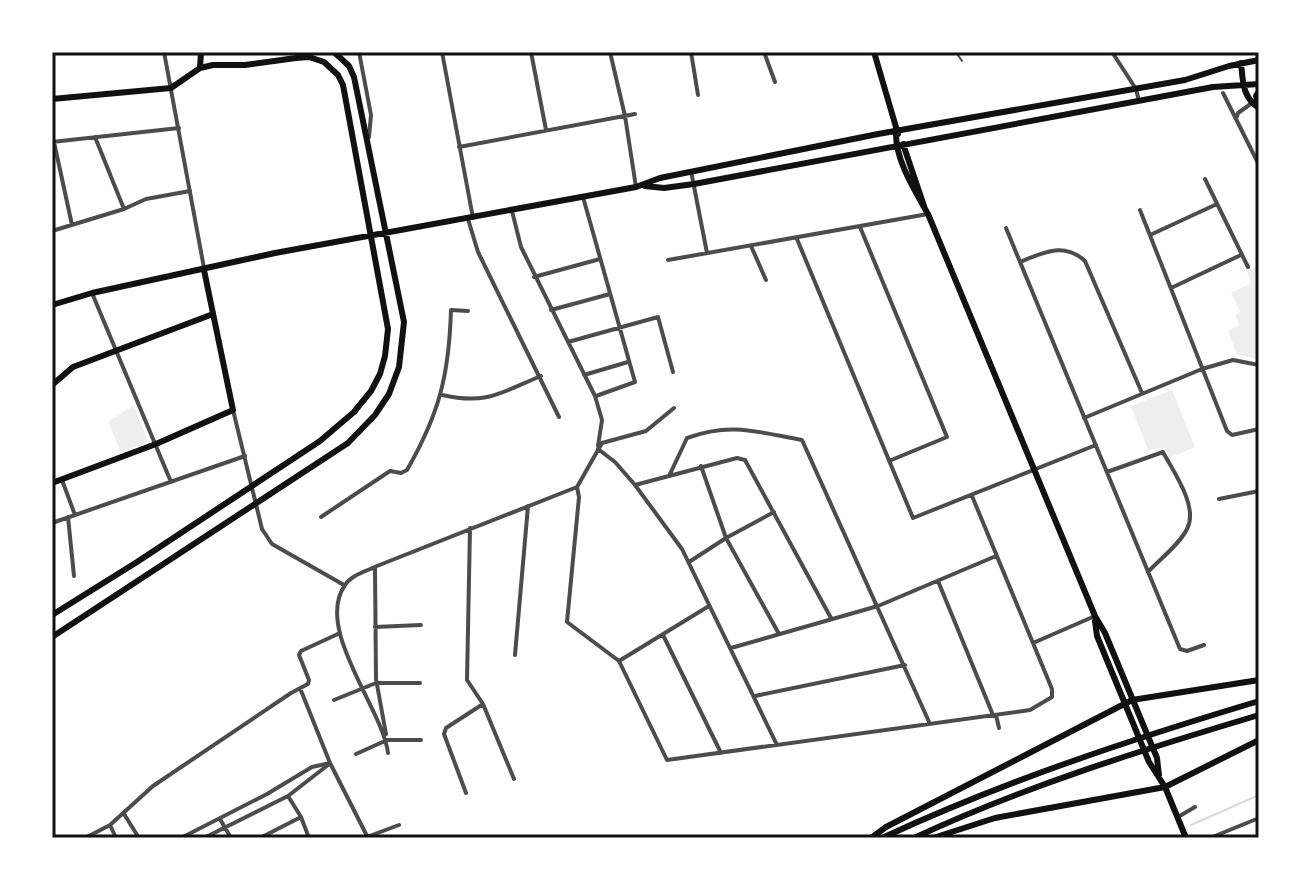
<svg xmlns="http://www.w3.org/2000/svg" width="1311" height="890" font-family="'Space Grotesk',sans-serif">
  <rect width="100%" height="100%" fill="#fff"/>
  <!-- green -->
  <path fill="#eee" d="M1259 266V359L1237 355 1228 331 1239 325 1235 315 1240 312 1231 293 1251 283 1247 271Z
    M1172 390 1195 447 1169 458 1165 448 1148 450 1131 406Z
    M134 405 148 442 121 452 108 422Z"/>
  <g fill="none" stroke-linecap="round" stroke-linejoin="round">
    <!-- stream -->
    <path stroke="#d9d9d9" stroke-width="2" d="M1191 825 1259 795"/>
    <!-- service -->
    <path stroke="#4c4c4c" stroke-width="2" d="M956 52 962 61"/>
    <!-- minor -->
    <path stroke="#4c4c4c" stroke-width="4" d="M359 52 371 115 369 137
      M442 52 473 218
      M531 52 546 130
      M610 52 625 116 636 187
      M691 52 698 95
      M764 52 775 82
      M1112 52 1136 89 1139 101
      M1223 93 1236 119
      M1252 103 1238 113 1236 119 1259 165
      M95 137 124 209
      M52 142 179 128
      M54 142 72 225
      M459 147 635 114
      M691 171 707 253
      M1205 179 1248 267
      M583 197 635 382 596 396
      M1140 210 1227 431 1232 435 1259 429
      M512 211 521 247 595 396 602 420 598 446
      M468 219 478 252 559 417
      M860 227 947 437 889 461
      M1006 228 1180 649 1187 651 1204 645
      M52 231 124 209 146 199 190 191
      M1150 235 1217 204
      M797 239 913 518 1096 445
      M751 246 766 280
      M668 260 928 214
      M1020 262C1044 252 1064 242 1085 261L1142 393
      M534 277 600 259
      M1171 288 1241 255
      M92 293 171 482
      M551 310 610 294
      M568 342 658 317 673 372
      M584 375 628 362
      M442 395C487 405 500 393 541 376
      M1084 418 1202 369 1233 360 1259 365
      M598 449 615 462 635 485 682 549 777 745
      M701 466 726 538 779 634
      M1107 472 1163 452C1173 471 1199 507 1187 529 1179 545 1160 559 1148 572
      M670 474 687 438C731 422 757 432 802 440L930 724
      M62 480 75 515
      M635 485 737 458 745 460 831 618
      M577 487 579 497 567 622 619 661 667 760 1030 710 1052 697V689L972 496
      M1219 499 1259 491
      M68 517 74 576
      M321 517 390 471 401 473 407 470C439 414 449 376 451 310L468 311
      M52 523 245 456
      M470 528 467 680 483 704 514 779
      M689 562 726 538 774 512
      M375 568 376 679 386 734
      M938 581 993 715
      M375 627 421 625
      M663 635 721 753
      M1033 643 1095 616
      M731 648 878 606 996 556
      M515 655 528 506
      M619 661 709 606
      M300 688 330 763 368 838
      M755 696 905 665
      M334 700 376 683H420
      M996 715 999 728
      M388 753C383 709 314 629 345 585 351 575 367 571 377 566L577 487 602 443 646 431 674 408
      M356 754 387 740H421
      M466 793 444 734 446 728 483 704
      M288 796 301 817 309 838
      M124 814 139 838
      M1178 817 1195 807
      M220 819 231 838
      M110 825 116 838
      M85 838 110 825 153 786 291 693 308 684 309 680 299 655 301 651 340 633
      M181 838 267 794 312 767 330 763
      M204 838 288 796 328 765
      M260 838 301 817
      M364 838 399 825"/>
    <!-- tertiary -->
    <path stroke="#4c4c4c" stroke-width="4" d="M164 52 204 268
      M233 410 262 529 272 544 344 585
      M1210 838 1259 818"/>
    <!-- primary -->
    <path stroke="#111" stroke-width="6" d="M874 52 898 134
      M1241 63C1243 81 1242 97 1259 108
      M200 68 201 52
      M1259 91 1256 96 1259 106
      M52 99 171 88 200 68 213 65H245L296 58 309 57 324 62 338 75 343 85 388 329 385 356 380 374 371 391 354 412 320 441 137 562 52 615
      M896 131C895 160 914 189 928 214L1095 616 1105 633 1157 758 1159 775
      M903 144 925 209
      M645 186 664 188 694 184 1213 87 1259 84
      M52 305 92 293 275 253 636 187 660 178 878 134 1185 80 1229 66 1259 60
      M52 385 73 367 213 314
      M52 483 156 444 233 410 204 270
      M1095 621 1097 636 1149 762 1165 787 1186 838
      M52 637 348 443 375 415 389 394 399 367 404 322 354 77 349 66 334 52"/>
    <!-- motorway -->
    <path stroke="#111" stroke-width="6" d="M871 838 886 827 1132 700 1259 680
      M882 838C1005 781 1129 740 1259 701
      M914 838C1025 786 1142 750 1259 715
      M933 838 995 818 1165 787 1259 740"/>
  </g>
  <!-- border -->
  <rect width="1311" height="890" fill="none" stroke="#ffffff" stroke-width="108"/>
  <rect x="54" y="54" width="1203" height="782" fill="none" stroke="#111" stroke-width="3"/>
</svg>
